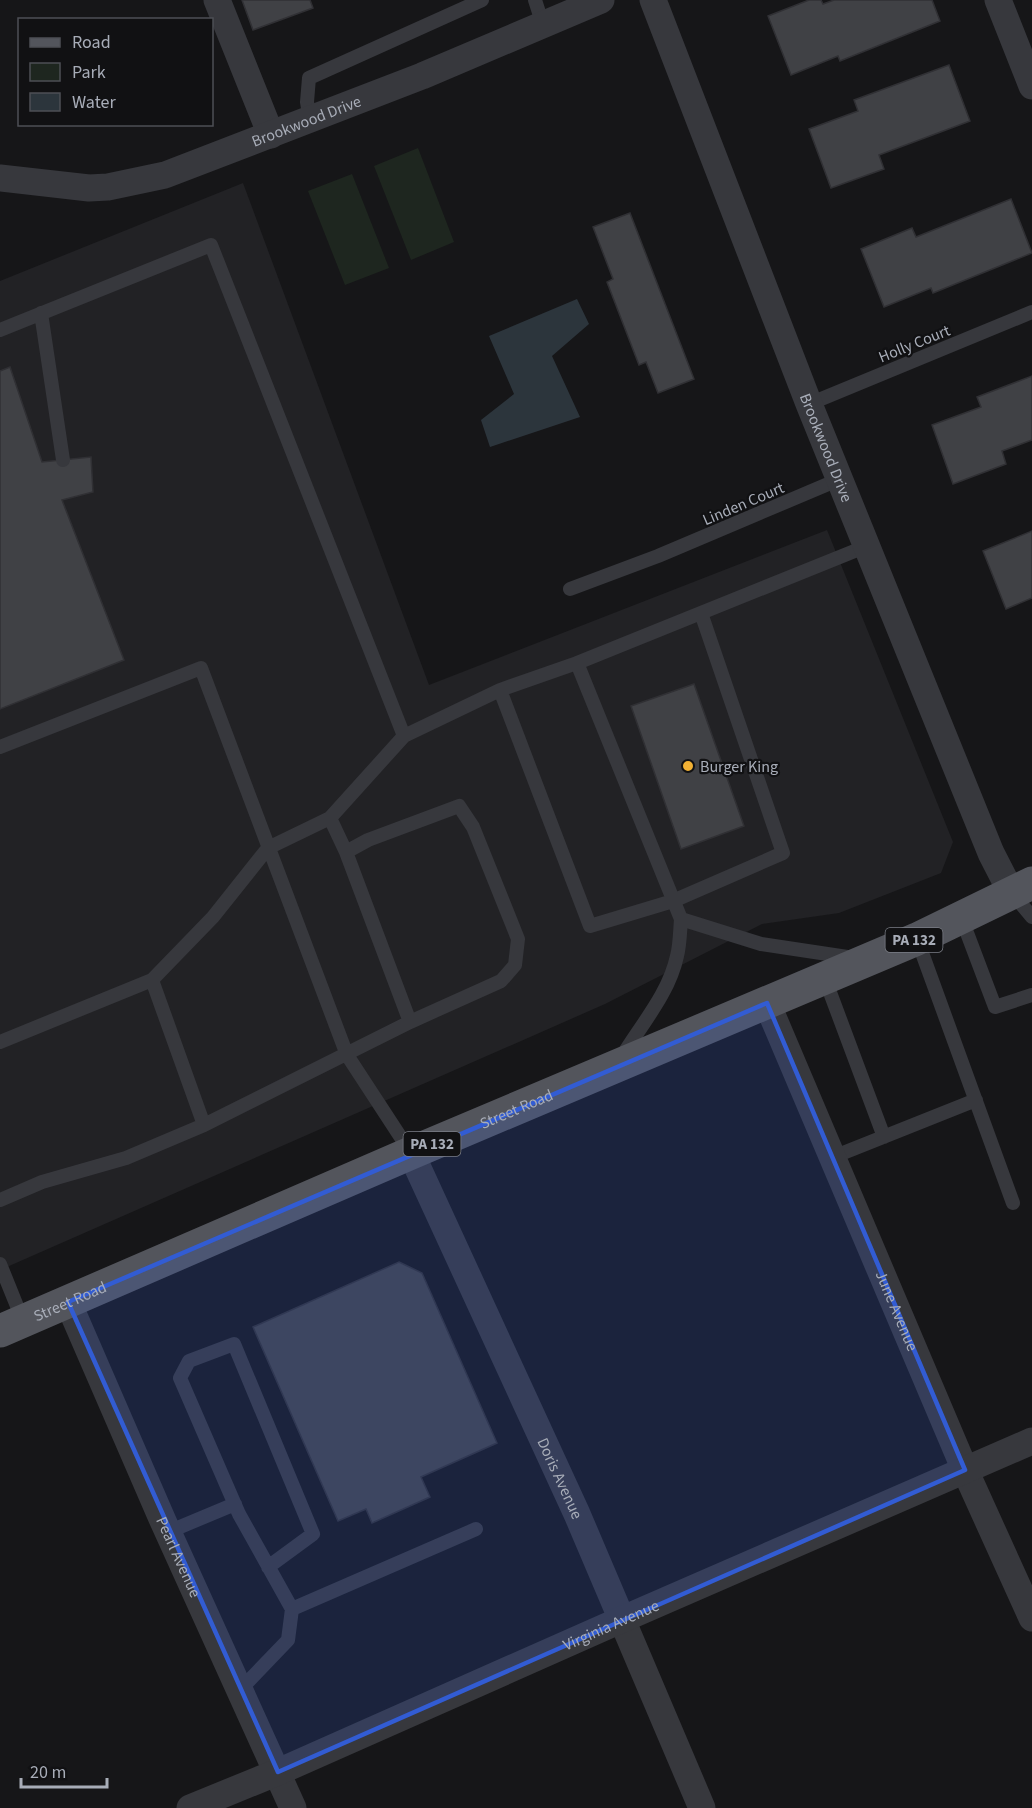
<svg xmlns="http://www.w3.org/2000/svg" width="1032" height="1808" font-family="'Source Sans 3',sans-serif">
  <rect width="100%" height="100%" fill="#161618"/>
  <!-- built -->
  <path fill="#222225" d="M243 183 429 685 827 530 953 842 941 873 839 913 762 924 605 1004 0 1270V281Z"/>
  <!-- green -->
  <path fill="#1e261f" d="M418 148 454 242 411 260 374 166Z
    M352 174 389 268 345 285 308 191Z"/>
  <!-- water -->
  <path fill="#2c353c" d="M577 299 589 324 552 356 580 417 490 447 481 420 514 394 489 336Z"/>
  <!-- building -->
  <path fill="#404145" stroke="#303034" stroke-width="1.5" d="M242 0H310L313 8 253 30Z
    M809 0H821L823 4 834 0H932L940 21 840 61 838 56 791 75 768 16Z
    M949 65 970 121 879 155 884 169 831 188 809 129 858 111 854 100Z
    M1011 199 1032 253 933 293 931 288 884 307 861 249 912 228 916 237Z
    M630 213 694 379 658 393 646 362 639 365 607 282 613 279 593 227Z
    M10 367 42 462 91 457 93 492 62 500 124 660 0 709V371Z
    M1032 376V440L1002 451 1006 464 953 484 932 425 981 407 977 397Z
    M1032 531V598L1006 609 983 551Z
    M694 684 744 826 681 849 631 706Z
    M399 1262 422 1273 497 1443 421 1477 430 1497 372 1523 366 1509 338 1521 253 1327Z"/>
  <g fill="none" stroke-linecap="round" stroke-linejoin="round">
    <!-- service -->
    <path stroke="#37383d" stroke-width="14" d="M535 0 543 25
      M310 120 307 102 309 78 482 0
      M41 313 63 460
      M0 330 211 245 404 736
      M809 404 1032 312
      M570 589 658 556 840 479
      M577 663 681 919C680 931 680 945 677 956 669 994 640 1026 621 1058
      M500 690 590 926 673 901 783 853 701 613
      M0 747 201 668 347 1055 411 1153
      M330 818 346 852 410 1022
      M1012 893 1032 917
      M961 917 995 1007 1032 995
      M681 919 761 944 854 958
      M917 939 1013 1203
      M825 979 884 1137
      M152 980 213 917 268 848 330 818 404 736 500 690 577 663 867 546
      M0 1042 152 980 204 1125 410 1022 501 981 515 965 518 939 473 827 459 806 368 840 346 852
      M833 1157 976 1100
      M0 1200 42 1182 126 1158 204 1125
      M0 1264 23 1321
      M168 1532 235 1504
      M268 1567 313 1534 234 1344 189 1361 180 1378 239 1514 292 1609
      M240 1690 288 1640 292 1609 476 1529"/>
    <!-- minor -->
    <g stroke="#37383d" stroke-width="27">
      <path d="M217 0 271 135"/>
      <path id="s1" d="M653 0 809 404 991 853 1011 892"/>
      <path d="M998 0 1032 86"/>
      <path id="s2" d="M0 178 89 188 108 187 165 175 422 76 601 0"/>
      <path id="s3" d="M767 1003 965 1470 1032 1618"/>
      <path id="s4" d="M411 1153 577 1514 702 1808"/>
      <path id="s5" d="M68 1302 163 1521 293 1808"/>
      <path id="s6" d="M190 1808 278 1772 623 1619 1032 1441"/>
    </g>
    <!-- primary -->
    <path stroke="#53555c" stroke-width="33" id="s7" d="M0 1331 411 1153 917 939 1032 883"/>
  </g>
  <!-- marked area -->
  <path fill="#325cd3" fill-opacity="0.2" stroke="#325cd3" stroke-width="4.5" stroke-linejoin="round" d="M767 1003 965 1470 278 1772 68 1302Z"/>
  <!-- markers -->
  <circle fill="#f2b134" stroke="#111113" stroke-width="2" cx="688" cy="766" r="6"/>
  <g text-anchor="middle" stroke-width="4.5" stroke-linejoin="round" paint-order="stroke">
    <!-- shield labels -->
    <g fill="#111113" stroke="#7b7e86" stroke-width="1.5">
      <rect x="885.5" y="928" width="57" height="24" rx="4.5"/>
      <rect x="403.5" y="1132" width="57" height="24" rx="4.5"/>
    </g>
    <g font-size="15" font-weight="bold" fill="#a8adb8">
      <text x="914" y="945">PA 132</text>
      <text x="432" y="1149">PA 132</text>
    </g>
    <!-- street labels -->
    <g font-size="16" fill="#a8adb8" stroke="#111113">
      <text dy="6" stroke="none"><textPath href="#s2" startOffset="318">Brookwood Drive</textPath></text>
      <text transform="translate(914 343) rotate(-22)" y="6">Holly Court</text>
      <text dy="6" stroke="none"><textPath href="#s1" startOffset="480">Brookwood Drive</textPath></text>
      <text transform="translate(743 503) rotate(-23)" y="6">Linden Court</text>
      <text dy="6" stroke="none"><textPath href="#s7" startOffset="562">Street Road</textPath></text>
      <text dy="6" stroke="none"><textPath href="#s7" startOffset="76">Street Road</textPath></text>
      <text dy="6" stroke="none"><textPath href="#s3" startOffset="334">June Avenue</textPath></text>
      <text dy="6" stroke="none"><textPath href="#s4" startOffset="358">Doris Avenue</textPath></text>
      <text dy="6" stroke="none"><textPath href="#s5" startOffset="278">Pearl Avenue</textPath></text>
      <text dy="6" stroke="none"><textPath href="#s6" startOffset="459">Virginia Avenue</textPath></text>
    </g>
    <!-- poi labels -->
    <g font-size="16" fill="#a8adb8" stroke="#111113" text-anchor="start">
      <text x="700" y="772">Burger King</text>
    </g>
  </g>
  <!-- legend -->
  <rect x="18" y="18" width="195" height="108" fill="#111113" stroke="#4d4f55" stroke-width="1.5"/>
  <rect x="30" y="38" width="30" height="9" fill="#53555c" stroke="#4d4f55" stroke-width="1.5"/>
  <text x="72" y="48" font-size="18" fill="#a8adb8">Road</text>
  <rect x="30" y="63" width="30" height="18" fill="#1e261f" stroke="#4d4f55" stroke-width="1.5"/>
  <text x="72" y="78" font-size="18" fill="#a8adb8">Park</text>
  <rect x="30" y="93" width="30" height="18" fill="#2c353c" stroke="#4d4f55" stroke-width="1.5"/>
  <text x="72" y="108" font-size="18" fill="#a8adb8">Water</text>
  <!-- scale -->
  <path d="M21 1778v9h86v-9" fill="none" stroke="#a8adb8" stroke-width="3"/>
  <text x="30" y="1778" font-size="18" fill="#a8adb8" stroke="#111113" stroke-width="4.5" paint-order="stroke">20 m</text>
</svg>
